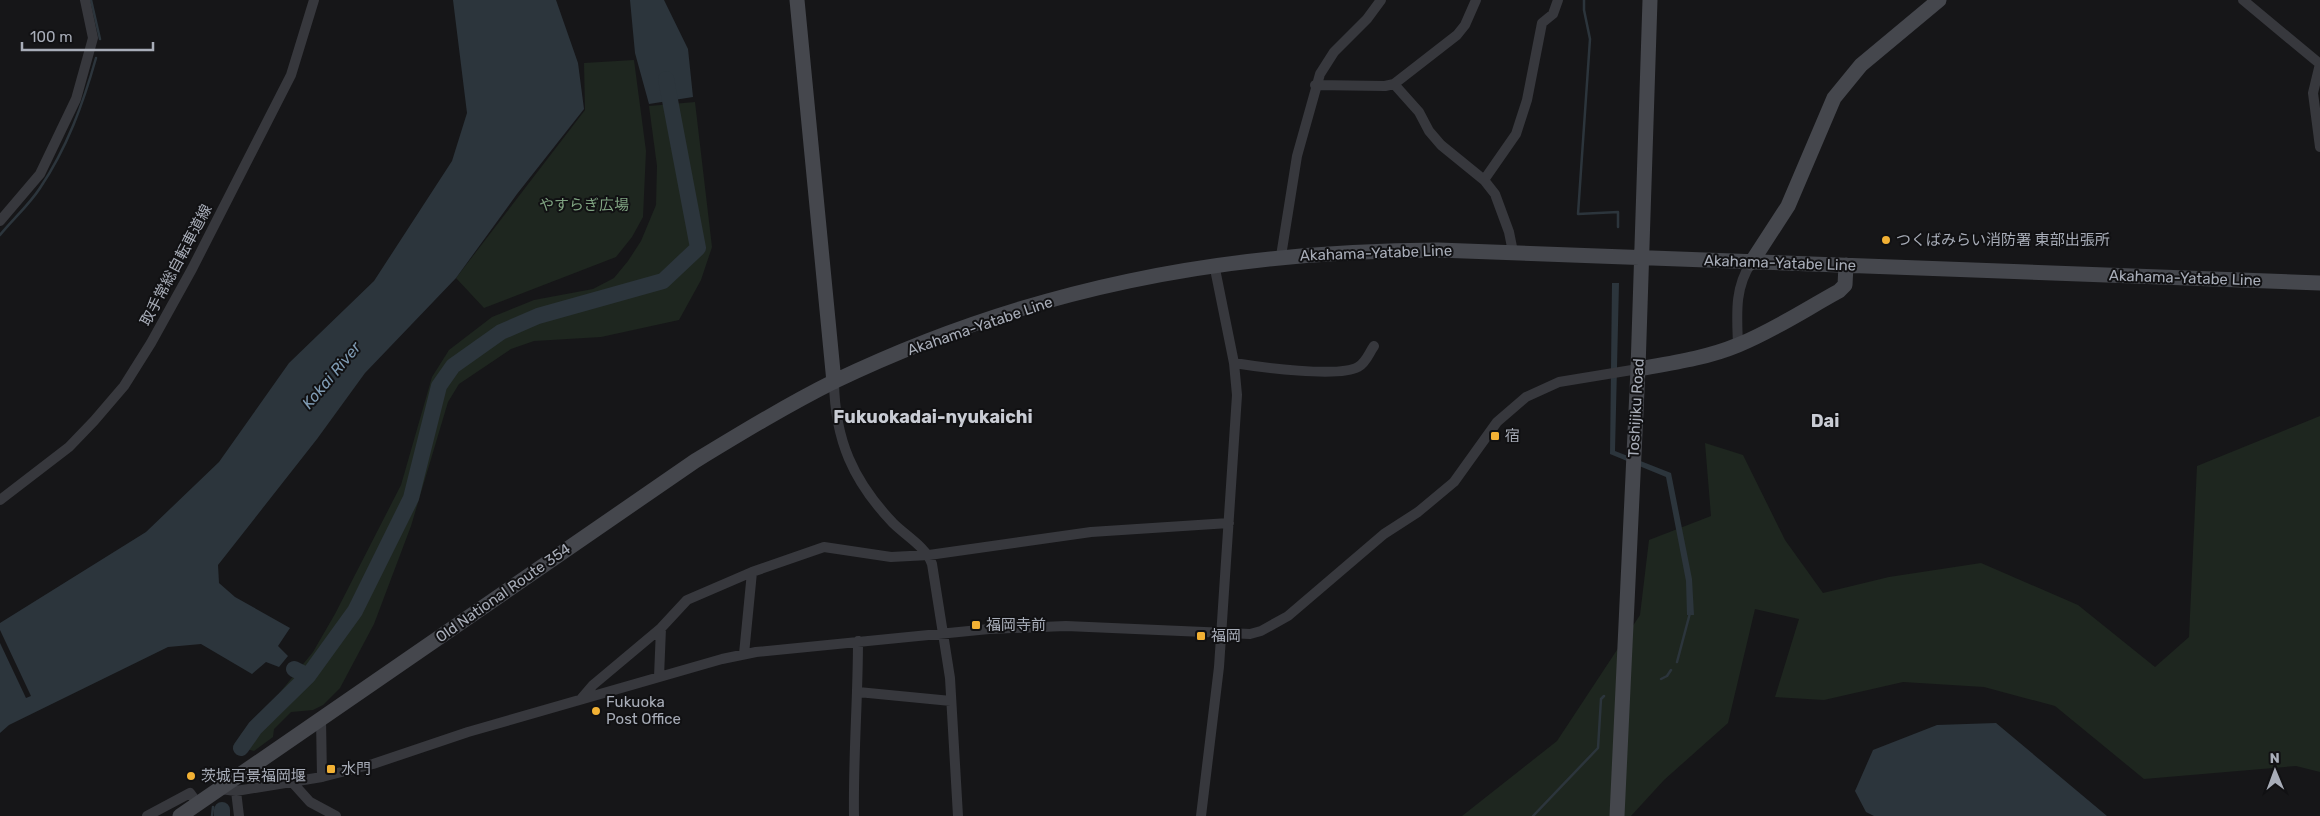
<svg xmlns="http://www.w3.org/2000/svg" width="2320" height="816" font-family="Rubik,'Noto Sans JP',sans-serif">
  <rect width="100%" height="100%" fill="#161618"/>
  <!-- green -->
  <path fill="#1e261f" d="M634 60 646 151 643 217 632 237 616 257 484 308 456 278 585 110 584 63Z
    M695 102 712 247 701 280 679 320 601 337 534 341 511 349 459 384 448 402 411 526 374 624 340 688 323 705 313 710 291 712 274 729 273 737 254 751 236 746 241 734 273 701 313 652 335 614 401 485 432 377 449 350 492 317 534 300 593 289 614 278 628 261 641 241 656 205 657 166 649 106Z
    M2320 416V772L2296 766 2144 779 2055 706 1984 687 1903 682 1824 700 1775 697 1799 619 1755 609 1728 723 1664 780 1631 816H1462L1557 741 1640 615 1649 540 1711 516 1705 443 1743 455 1785 540 1823 593 1889 577 1981 563 2078 605 2155 667 2189 637 2197 466Z"/>
  <!-- water -->
  <path fill="#2c353c" d="M453 0H556L578 63 584 109 517 194 456 278 365 373 317 439 218 565 219 583 235 597 290 628 278 646 288 656 279 667 266 662 252 674 201 644 168 647 9 725 0 733V623L146 532 219 462 289 363 374 281 452 161 467 113Z
    M630 0H664L688 49 693 97 649 104 635 53Z
    M1612 283H1619L1615 451 1671 473 1692 579 1694 615H1687L1686 581 1666 477 1610 454Z
    M1996 723 2107 816H1874L1866 812 1855 791 1873 750 1937 725Z"/>
  <!-- pier -->
  <path fill="#161618" d="M0 630 31 696 26 698 0 643Z"/>
  <g fill="none" stroke-linecap="round" stroke-linejoin="round">
    <!-- stream -->
    <path stroke="#2c353c" stroke-width="2.5" d="M91 0 100 39
      M1584 0V10L1590 39 1578 214 1618 212V227
      M0 235C13 219 29 205 40 188 67 148 83 104 96 58
      M1677 662 1690 613
      M1661 679 1667 676 1671 670
      M212 816 213 807
      M1533 816 1598 748 1601 699 1604 696"/>
    <!-- river -->
    <path stroke="#2c353c" stroke-width="16" d="M294 669 308 676
      M241 748 255 728 308 676 355 611 411 498 439 386 453 366 501 332 538 316 663 281 698 248 666 79
      M222 810V816"/>
    <!-- street -->
    <path stroke="#37383d" stroke-width="10" d="M2243 0 2320 64
      M2320 64 2313 93 2320 147
      M1394 84 1457 35 1465 25 1476 0
      M1315 85 1385 86 1394 84 1419 112 1429 131 1441 145 1484 180 1495 194 1509 232 1513 252
      M1484 180 1516 134 1527 100 1542 23 1553 14 1558 0
      M0 221 40 174 76 99 93 38 85 0
      M1281 256 1297 156 1320 74 1334 52 1367 19 1381 0
      M1738 345C1737 315 1734 289 1751 263
      M1234 363C1259 367 1339 378 1358 367 1366 363 1369 353 1374 346
      M834 382C835 440 853 481 893 523 906 536 926 547 932 564L950 678 958 816
      M0 500 69 447 94 421 124 386 151 343 192 269 291 75 314 0
      M744 654 752 572
      M659 677 661 628
      M858 692 951 701
      M581 699 593 685 661 628 687 600 752 572 824 547 891 557 929 555 1091 532 1229 523
      M321 719 322 777
      M292 782 310 802 336 816
      M220 789 236 791 322 777 373 764 468 732 722 659 756 652 989 629 1066 626 1250 634 1261 631 1288 616 1384 534 1418 512 1454 482 1497 422 1526 397 1559 382 1638 369
      M236 791 239 816
      M147 816 190 793 198 804
      M854 816C853 758 858 699 858 641
      M1201 816 1219 667 1237 395 1234 363 1214 264"/>
    <!-- secondary -->
    <path stroke="#45474d" stroke-width="15" d="M797 0 834 382
      M1751 263 1788 206 1834 98 1861 65 1939 0
      M1638 369C1672 363 1707 358 1738 345 1773 331 1806 309 1839 291L1845 285 1846 265
      M180 816 695 461C741 433 787 405 835 381 1029 288 1224 251 1438 250L2320 283
      M1617 816 1638 369 1650 0"/>
  </g>
  <!-- markers -->
  <g fill="#f2b134" stroke="#111113" stroke-width="2">
    <circle cx="1886" cy="240" r="5"/>
    <rect x="1490" y="431" width="10" height="10" rx="2.5"/>
    <rect x="971" y="620" width="10" height="10" rx="2.5"/>
    <rect x="1196" y="631" width="10" height="10" rx="2.5"/>
    <circle cx="596" cy="711" r="5"/>
    <rect x="326" y="764" width="10" height="10" rx="2.5"/>
    <circle cx="191" cy="776" r="5"/>
  </g>
  <g text-anchor="middle" stroke-width="4" stroke-linejoin="round" paint-order="stroke">
    <!-- park labels -->
    <g font-size="15" fill="#7fa381" stroke="#111113">
      <text x="584" y="210">やすらぎ広場</text>
    </g>
    <!-- poi labels -->
    <g font-size="15" fill="#a8adb8" stroke="#111113" text-anchor="start">
      <text x="1896" y="245">つくばみらい消防署 東部出張所</text>
      <text x="1505" y="441">宿</text>
      <text x="986" y="630">福岡寺前</text>
      <text x="1211" y="641">福岡</text>
      <text x="606" y="707">Fukuoka<tspan x="606" dy="17">Post Office</tspan></text>
      <text x="341" y="774">水門</text>
      <text x="201" y="781">茨城百景福岡堰</text>
    </g>
    <!-- street labels -->
    <g font-size="15" fill="#a8adb8" stroke="#111113">
      <text transform="translate(1376 253) rotate(-2)" y="5">Akahama-Yatabe Line</text>
      <text transform="translate(1780 263) rotate(2)" y="5">Akahama-Yatabe Line</text>
      <text transform="translate(176 265) rotate(-62)" y="5">取手常総自転車道線</text>
      <text transform="translate(2185 278) rotate(2)" y="5">Akahama-Yatabe Line</text>
      <text transform="translate(980 326) rotate(-19)" y="5">Akahama-Yatabe Line</text>
      <text transform="translate(1636 408) rotate(-87)" y="5">Toshijiku Road</text>
      <text transform="translate(503 593) rotate(-35)" y="5">Old National Route 354</text>
    </g>
    <!-- water labels -->
    <g font-size="16" font-style="italic" fill="#7f9bb3" stroke="#111113">
      <text transform="translate(331 375) rotate(-50)" y="6">Kokai River</text>
    </g>
    <!-- quarter labels -->
    <g font-size="18" font-weight="bold" fill="#c9ccd4" stroke="#111113">
      <text x="933" y="423">Fukuokadai-nyukaichi</text>
      <text x="1825" y="427">Dai</text>
    </g>
  </g>
  <!-- north arrow -->
  <g transform="translate(2275 771) rotate(359)" stroke="#111113" stroke-width="4" paint-order="stroke">
  <path d="M0-4L9 19L0 12L-9 19Z" fill="#a8adb8"/>
  <text y="-8" font-size="14" font-weight="bold" text-anchor="middle" fill="#a8adb8">N</text>
  </g>
  <!-- scale -->
  <path d="M22 42v8h131v-8" fill="none" stroke="#a8adb8" stroke-width="2.5"/>
  <text x="30" y="42" font-size="15" fill="#a8adb8" stroke="#111113" stroke-width="4" paint-order="stroke">100 m</text>
</svg>
